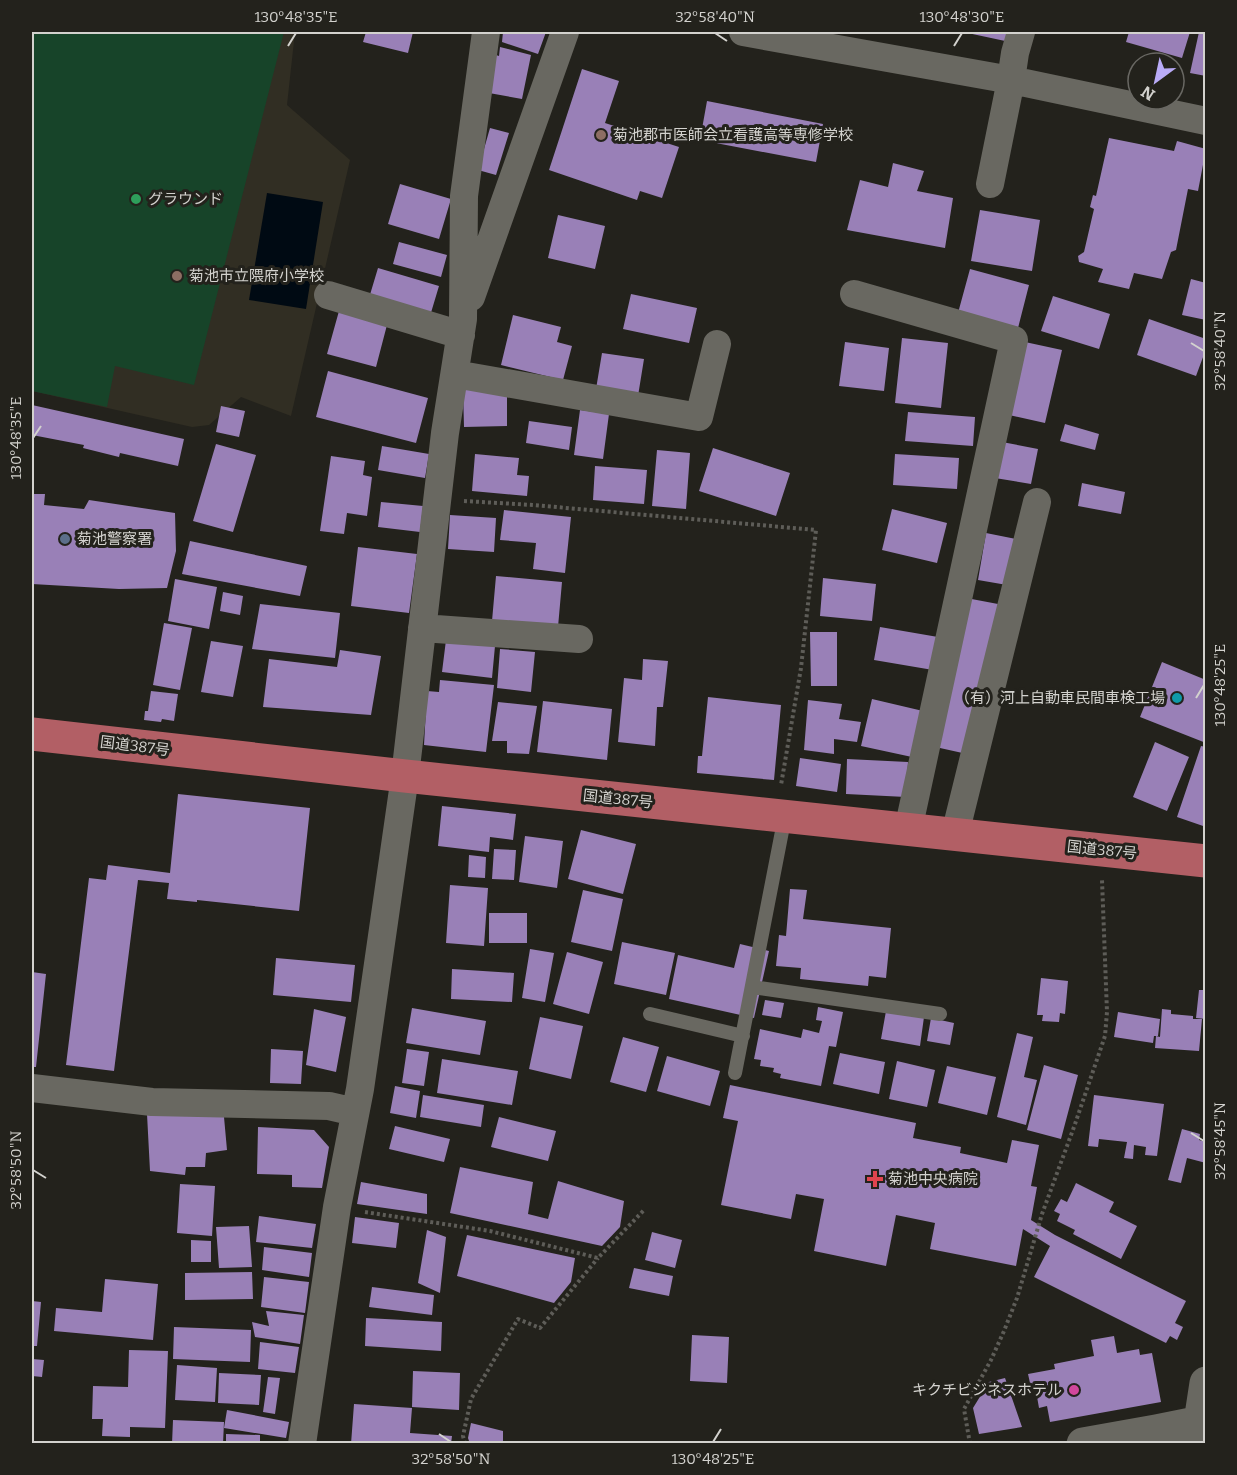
<svg xmlns="http://www.w3.org/2000/svg" width="1237" height="1475" font-family="Bitter,'Noto Sans JP',serif">
  <rect width="100%" height="100%" fill="#23221c"/>
  <!-- built -->
  <path fill="#312e23" d="M32 32H295L287 105 350 160 291 416 241 397 209 425 192 427 32 391Z"/>
  <!-- green -->
  <path fill="#174429" d="M32 32H284L194 385 115 366 107 407 32 391Z"/>
  <!-- water -->
  <path fill="#000a13" d="M267 193 323 202 306 309 249 300Z"/>
  <!-- building -->
  <path fill="#9980b7" d="M366 32H413L408 53 363 42Z
    M503 32H546L538 54 502 42Z
    M963 32H1022L1019 44Z
    M1129 32H1190L1182 58 1126 42Z
    M1199 32H1206V76L1190 73Z
    M500 47 531 55 522 99 489 93 496 55 499 56Z
    M582 69 619 81 605 123 679 147 662 198 640 191 637 200 549 170Z
    M707 101 823 124 816 162 700 140Z
    M490 128 509 133 496 175 478 170Z
    M1109 138 1174 151 1177 141 1206 149 1198 191 1188 189 1176 250 1171 252 1162 279 1134 273 1129 289 1098 282 1103 269 1079 262 1078 256 1084 252 1094 209 1090 207 1093 195 1096 196Z
    M893 163 924 171 917 191 953 198 945 248 847 230 860 180 888 187Z
    M400 184 451 199 439 239 388 224Z
    M980 210 1040 220 1032 271 971 261Z
    M558 215 605 226 595 269 548 258Z
    M399 242 447 255 441 277 393 264Z
    M378 268 439 286 430 316 369 298Z
    M970 269 1029 285 1018 328 958 313Z
    M1191 279 1206 283V320L1182 315Z
    M631 294 697 308 689 343 623 329Z
    M1053 296 1110 314 1099 349 1041 331Z
    M339 311 387 325 376 367 327 354Z
    M513 315 561 327 557 342 572 346 563 380 501 365Z
    M1149 319 1206 339V349L1196 376 1137 355Z
    M902 338 948 343 941 408 895 403Z
    M845 342 889 348 884 391 839 386Z
    M1025 342 1062 350 1045 423 1009 415Z
    M602 353 644 359 638 396 596 389Z
    M328 371 428 398 416 443 316 417Z
    M463 390H507V426L464 427Z
    M32 405 184 439 178 466 120 453 119 457 83 448 84 445 32 435Z
    M221 406 245 411 239 437 216 432Z
    M580 410 609 414 603 459 574 455Z
    M908 412 975 417 973 446 905 441Z
    M529 421 572 427 569 450 526 443Z
    M1065 424 1099 434 1095 450 1060 441Z
    M1002 442 1038 449 1031 484 995 478Z
    M216 444 256 455 233 532 193 521Z
    M382 446 429 454 425 478 378 470Z
    M713 448 790 473 776 516 699 491Z
    M657 450 690 453 686 509 652 506Z
    M475 454 519 458 517 475 529 476 527 496 472 491Z
    M895 454 959 458 957 489 893 485Z
    M331 456 365 461 363 475 372 477 367 516 347 513 344 534 320 531Z
    M595 466 647 470 644 504 593 500Z
    M1082 483 1125 492 1121 514 1078 506Z
    M32 494H45L44 505 84 509 89 500 175 513 176 551 167 588 119 589 32 584Z
    M381 502 423 506 420 532 378 527Z
    M892 509 947 523 937 563 882 550Z
    M504 510 571 517 565 573 533 569 536 543 500 540Z
    M450 515 496 518 494 552 448 549Z
    M986 533 1016 539 1007 585 978 580Z
    M190 541 307 566 300 596 182 574Z
    M358 547 417 554 409 613 351 606Z
    M496 576 562 582 558 627 492 621Z
    M823 578 876 584 872 621 820 616Z
    M175 579 217 587 209 629 168 621Z
    M223 592 243 596 240 615 220 611Z
    M961 597 998 604 967 754 931 746Z
    M260 604 340 613 335 658 252 649Z
    M164 623 192 628 180 690 153 685Z
    M880 627 938 637 933 670 874 660Z
    M810 632H837V686H811Z
    M446 640 495 646 492 678 442 672Z
    M211 641 243 646 233 697 201 692Z
    M500 649 535 652 531 692 497 688Z
    M340 650 381 656 371 715 263 707 269 659 337 667Z
    M643 659 668 661 663 707H657L655 746 618 742 624 678 642 680Z
    M1162 662 1206 680V743L1140 717Z
    M440 680 494 685 486 752 424 745 427 691 439 692Z
    M151 691 178 694 174 721 162 719 161 722 144 720 145 711H148Z
    M708 697 781 705 774 780 697 773 698 756H702Z
    M872 699 923 711 912 757 861 746Z
    M808 700 842 704 839 719 861 722 857 742 834 739V754L804 750Z
    M543 701 612 709 607 760 537 752Z
    M498 702 537 706 529 754 507 753V741H492Z
    M1155 742 1189 757 1167 811 1133 797Z
    M1201 746 1206 747V827L1177 817Z
    M800 758 841 764 837 792 796 786Z
    M847 759 908 762 906 797 846 794Z
    M178 794 310 808 299 911 197 900V902L167 899 169 883 138 880 114 1071 66 1065 89 878 106 880 108 865 170 873Z
    M442 806 516 814 513 840 490 837 489 852 438 846Z
    M581 830 636 844 623 894 568 879Z
    M525 836 563 841 557 888 519 882Z
    M494 849 516 850 514 880 492 879Z
    M469 855 486 857 485 878 468 877Z
    M450 885 488 888 484 946 446 943Z
    M790 889 807 890 803 919 891 928 886 978 869 976 868 986 800 979 801 968 776 966 779 935 786 936Z
    M583 890 623 899 612 951 571 942Z
    M489 913H527V943H489Z
    M622 942 675 953 666 995 614 984Z
    M740 944 769 951 754 1018 669 999 678 955 734 968Z
    M530 949 554 953 545 1002 522 998Z
    M567 952 603 962 589 1014 553 1004Z
    M276 958 355 965 351 1002 273 995Z
    M452 969 514 973 512 1002 451 999Z
    M32 972 46 974 36 1067H32Z
    M1041 978 1068 981 1065 1014 1060 1013 1059 1022 1042 1021 1043 1015H1037Z
    M1199 990H1206V1019L1196 1018Z
    M765 1000 784 1003 781 1018 762 1015Z
    M818 1007 843 1012 836 1047 829 1046 821 1086 780 1078 781 1074 773 1072 774 1068 760 1066 761 1060 754 1059 760 1029 801 1038 803 1029 819 1033 822 1021 816 1020Z
    M412 1008 486 1021 480 1055 406 1043Z
    M314 1009 346 1017 336 1072 306 1065Z
    M1162 1009 1171 1010V1014L1193 1016V1019H1202L1199 1051 1155 1048 1156 1036 1160 1037Z
    M886 1011 924 1017 920 1046 881 1039Z
    M1118 1012 1160 1019 1158 1036H1154L1153 1043 1114 1037Z
    M540 1017 583 1026 571 1079 529 1069Z
    M931 1018 954 1023 950 1045 927 1041Z
    M1017 1033 1033 1037 1024 1077 1037 1080 1026 1125 997 1117Z
    M623 1037 659 1047 646 1092 610 1082Z
    M271 1049 303 1051 301 1084 270 1083Z
    M407 1049 429 1052 424 1086 402 1083Z
    M840 1053 885 1062 879 1094 833 1084Z
    M667 1056 720 1071 710 1106 657 1091Z
    M442 1059 518 1071 512 1105 437 1093Z
    M897 1061 935 1070 927 1107 889 1099Z
    M1044 1065 1078 1075 1061 1139 1027 1130Z
    M947 1066 996 1077 987 1115 938 1103Z
    M730 1085 916 1123 913 1138 961 1147 960 1153 1007 1163 1012 1140 1039 1145 1031 1186 1037 1187 1031 1220 1055 1235 1186 1301 1175 1323 1183 1327 1177 1340 1170 1336 1166 1343 1034 1277 1050 1246 1023 1229 1016 1266 930 1249 935 1223 896 1215 886 1266 814 1251 824 1199 796 1194 791 1219 721 1205 738 1121 723 1118Z
    M395 1086 420 1091 416 1118 390 1113Z
    M423 1095 484 1105 481 1127 420 1117Z
    M1094 1095 1164 1104 1157 1156 1145 1155 1146 1147 1134 1145 1133 1159 1124 1158 1127 1142 1099 1139 1098 1147 1088 1146Z
    M147 1114 224 1117 227 1150 206 1153 205 1167H186L185 1175 150 1171Z
    M499 1117 556 1131 548 1161 491 1147Z
    M395 1126 450 1139 444 1162 389 1149Z
    M258 1127 314 1130 329 1147 322 1188 292 1187V1175L257 1174Z
    M1182 1129 1200 1134 1199 1140 1206 1142V1163L1187 1158 1181 1183 1168 1180Z
    M460 1167 533 1182 528 1214 548 1219 558 1181 624 1201 620 1227 602 1246 450 1213Z
    M361 1182 427 1194V1214L357 1204Z
    M1076 1183 1114 1202 1109 1212 1137 1226 1121 1259 1073 1234 1075 1230 1057 1221 1060 1214 1054 1211 1061 1199 1067 1202Z
    M180 1184 215 1186 212 1236 177 1233Z
    M259 1216 316 1224 312 1248 256 1242Z
    M355 1217 399 1223 396 1248 352 1243Z
    M249 1226 252 1267 219 1268 216 1227Z
    M427 1230 446 1237 440 1293 418 1283Z
    M652 1232 682 1240 675 1268 645 1260Z
    M467 1235 575 1258 571 1282 554 1303 457 1276Z
    M191 1240 211 1241V1262H191Z
    M264 1247 312 1253 309 1277 262 1270Z
    M634 1268 673 1276 669 1296 629 1288Z
    M252 1272 253 1299 185 1300V1273Z
    M264 1277 309 1282 305 1313 261 1307Z
    M105 1279 158 1284 153 1340 54 1331 56 1308 102 1312Z
    M372 1287 434 1295 432 1315 369 1307Z
    M32 1301 41 1302 37 1346H32Z
    M266 1311 304 1315 300 1344 255 1337 252 1322 269 1326Z
    M366 1318 442 1322 441 1351 365 1346Z
    M174 1327 251 1330 250 1362 173 1359Z
    M692 1335 729 1337 727 1383 690 1381Z
    M1114 1336 1117 1353 1139 1349 1140 1355 1152 1353 1161 1402 1050 1422 1047 1406 1039 1408 1036 1391 1032 1392 1028 1374 1055 1369 1054 1364 1094 1356 1091 1340Z
    M260 1342 299 1347 295 1373 258 1369Z
    M129 1350 168 1351 165 1428 130 1427V1437L102 1436 103 1419H92L93 1386 128 1387Z
    M32 1359 44 1360 42 1377 32 1376Z
    M177 1365 217 1368 215 1402 175 1400Z
    M413 1371 460 1373 459 1410 412 1407Z
    M219 1373 261 1375 259 1405 218 1403Z
    M268 1377 280 1378 275 1414 263 1412Z
    M1005 1378 1022 1427 979 1434 973 1408 989 1382Z
    M354 1404 412 1408 410 1433 452 1436 451 1444H351Z
    M227 1410 289 1422 286 1438 224 1428Z
    M173 1420 224 1422 223 1444H172Z
    M471 1423 503 1431V1444H470L468 1438Z
    M226 1434 260 1435V1444H226Z"/>
  <g fill="none" stroke-linecap="round" stroke-linejoin="round">
    <!-- path -->
    <path stroke="#5e5d58" stroke-width="4" stroke-dasharray="3 3" stroke-linecap="butt" d="M464 501 533 505 816 530 801 668 781 785
      M365 1212 490 1231 598 1258 645 1209
      M465 1444 463 1436 471 1399 518 1319 540 1328 598 1258
      M970 1444 964 1409 991 1360 1004 1331 1017 1298 1042 1214 1074 1127 1105 1036 1107 1012 1102 880"/>
    <!-- service -->
    <path stroke="#696861" stroke-width="14" d="M752 987 940 1014
      M650 1014 743 1036
      M735 1073 785 816"/>
    <!-- minor -->
    <path stroke="#696861" stroke-width="28" d="M743 32 1011 80 1206 121
      M990 184 1011 80 1015 53 1021 32
      M854 294 1014 340 908 830
      M328 295 461 335
      M471 297 565 32
      M455 374 699 417 717 344
      M422 628 579 639
      M955 834 1037 502
      M32 1088 152 1102 329 1106 355 1112
      M302 1444 337 1207 360 1089 405 776 445 433 463 319 464 196 486 32"/>
    <!-- tertiary -->
    <path stroke="#696861" stroke-width="33" d="M1197 1442 1206 1383
      M1083 1444 1156 1431 1206 1421"/>
    <!-- trunk -->
    <path stroke="#b25f65" stroke-width="33" d="M32 734 405 776 1206 861"/>
  </g>
  <!-- ticks -->
  <path fill="none" stroke="#d3d2ce" stroke-width="2" d="M715 33 727 41M288 46 296 33M954 46 962 33M1191 343 1204 351M33 438 41 426M1196 698 1204 685M1191 1133 1204 1141M33 1170 46 1178M439 1434 451 1442M713 1442 721 1429"/>
  <!-- markers -->
  <g fill="#8d6e63" stroke="#23221c" stroke-width="2">
    <circle cx="601" cy="135" r="6"/>
    <circle cx="177" cy="276" r="6"/>
  </g>
  <circle fill="#2e9e5b" stroke="#23221c" stroke-width="2" cx="136" cy="199" r="6"/>
  <circle fill="#5c6f8a" stroke="#23221c" stroke-width="2" cx="65" cy="539" r="6"/>
  <circle fill="#0f9aa8" stroke="#23221c" stroke-width="2" cx="1177" cy="698" r="6"/>
  <path fill="#e0444e" stroke="#23221c" stroke-width="2" d="M872 1170h6v6h6v6h-6v6h-6v-6h-6v-6h6z"/>
  <circle fill="#d1479c" stroke="#23221c" stroke-width="2" cx="1074" cy="1390" r="6"/>
  <g text-anchor="middle" stroke-width="6" stroke-linejoin="round" paint-order="stroke">
    <!-- poi labels -->
    <g font-size="15" fill="#d3d2ce" stroke="#23221c" text-anchor="start">
      <text x="613" y="140">菊池郡市医師会立看護高等専修学校</text>
      <text x="148" y="204">グラウンド</text>
      <text x="189" y="281">菊池市立隈府小学校</text>
      <text x="77" y="544">菊池警察署</text>
      <text x="1165" y="703" text-anchor="end">（有）河上自動車民間車検工場</text>
      <text x="888" y="1184">菊池中央病院</text>
      <text x="1062" y="1395" text-anchor="end">キクチビジネスホテル</text>
    </g>
    <!-- street labels -->
    <g font-size="15" fill="#d3d2ce" stroke="#23221c">
      <text transform="translate(135 746) rotate(7)" y="5">国道387号</text>
      <text transform="translate(618 799) rotate(6)" y="5">国道387号</text>
      <text transform="translate(1102 850) rotate(6)" y="5">国道387号</text>
    </g>
  </g>
  <!-- border -->
  <rect width="1237" height="1475" fill="none" stroke="#23221c" stroke-width="66"/>
  <!-- north arrow -->
  <g transform="translate(1156 81) rotate(213)"><circle r="28" fill="#23221c" stroke="#696863" stroke-width="1.5"/>
  <path d="M0-4.5L10 22L0 15L-10 22Z" fill="#b9abf7"/>
  <text y="-9" font-size="16" font-weight="bold" text-anchor="middle" fill="#d3d2ce">N</text>
  </g>
  <rect x="33" y="33" width="1171" height="1409" fill="none" stroke="#d3d2ce" stroke-width="2"/>
  <g font-size="15" text-anchor="middle" fill="#d3d2ce">
    <text x="296" y="22">130°48'35"E</text>
    <text x="715" y="22">32°58'40"N</text>
    <text x="962" y="22">130°48'30"E</text>
    <text transform="translate(1220 351) rotate(-90)" y="5">32°58'40"N</text>
    <text transform="translate(16 438) rotate(-90)" y="5">130°48'35"E</text>
    <text transform="translate(1220 685) rotate(-90)" y="5">130°48'25"E</text>
    <text transform="translate(1220 1141) rotate(-90)" y="5">32°58'45"N</text>
    <text transform="translate(16 1170) rotate(-90)" y="5">32°58'50"N</text>
    <text x="451" y="1464">32°58'50"N</text>
    <text x="713" y="1464">130°48'25"E</text>
  </g>
</svg>
